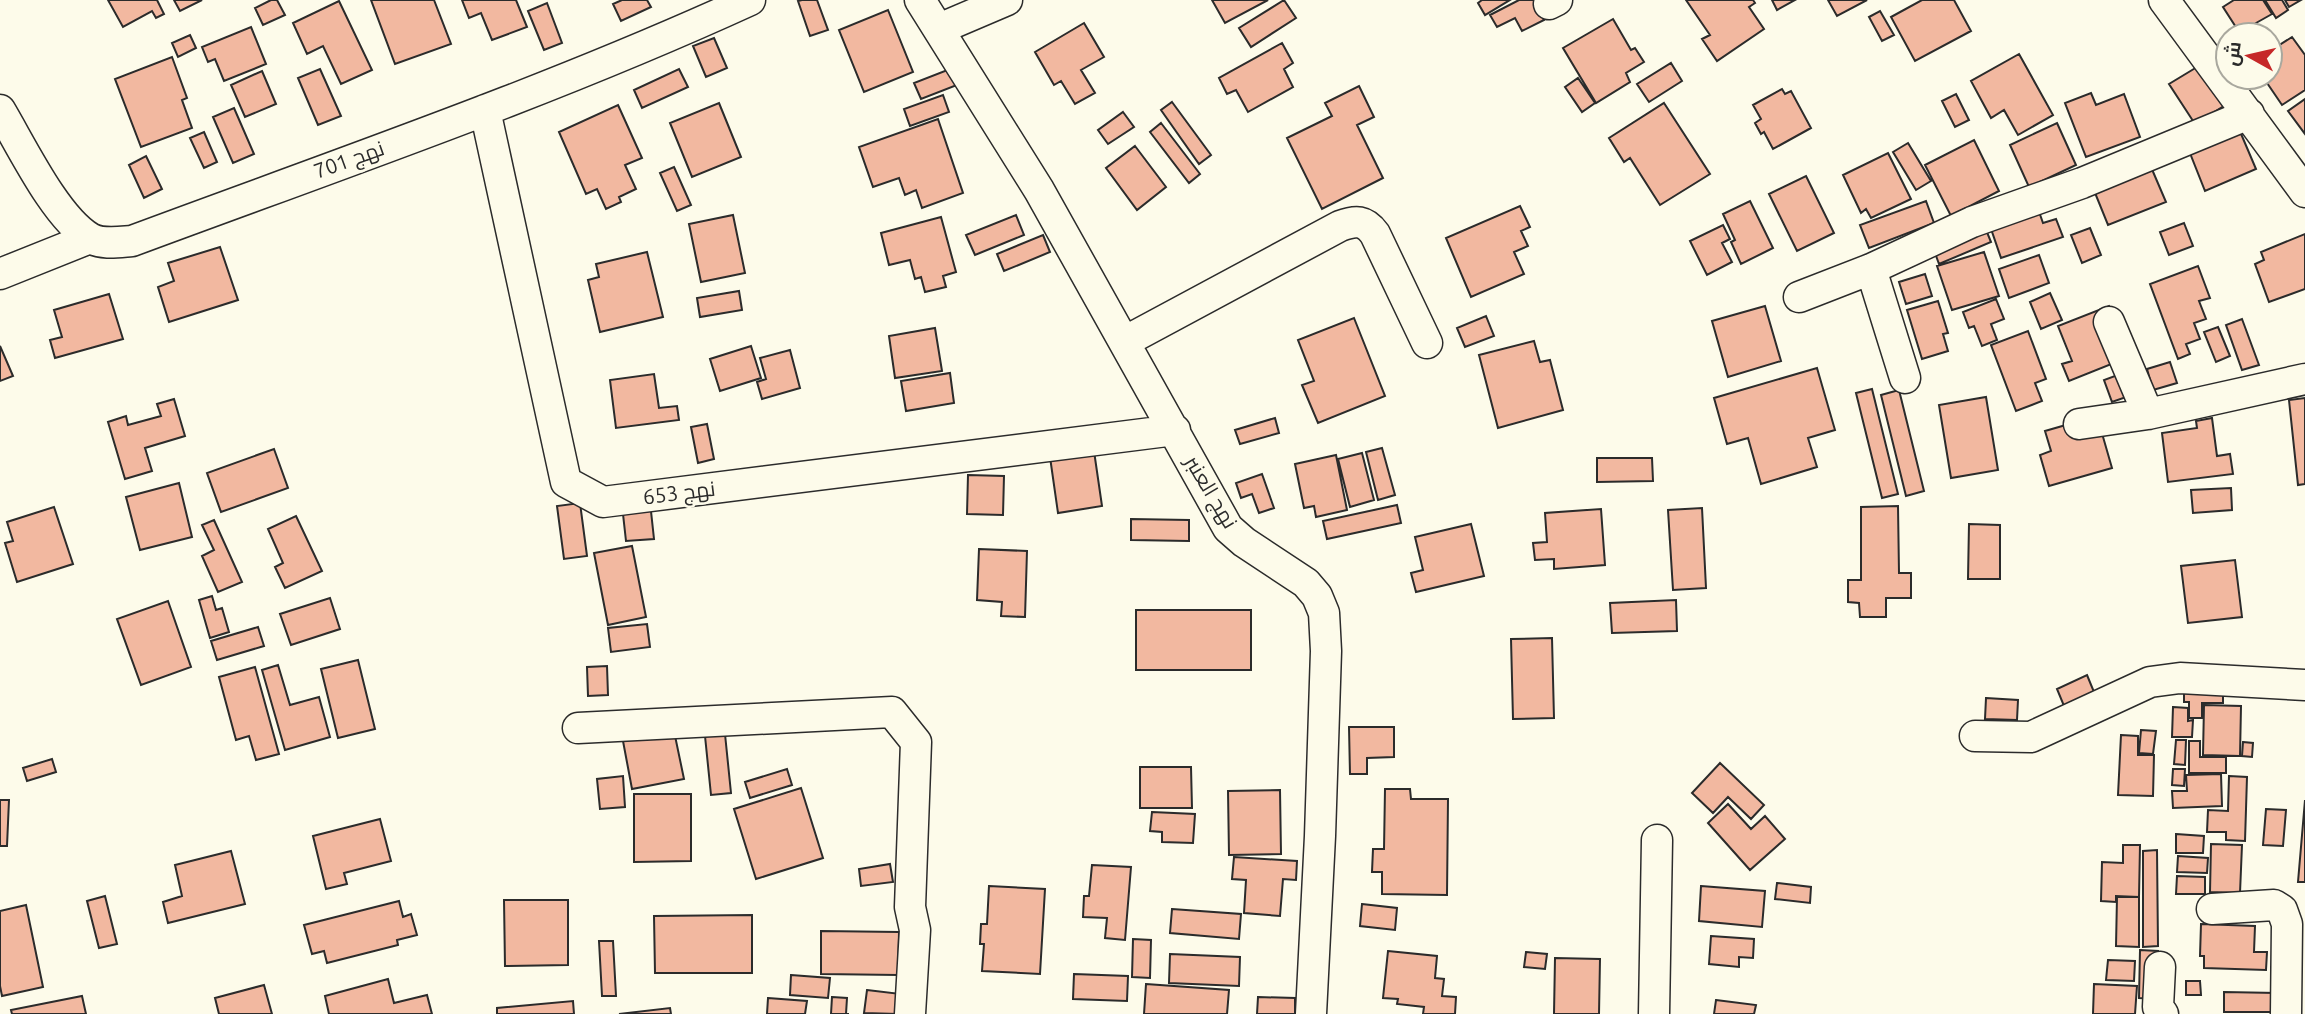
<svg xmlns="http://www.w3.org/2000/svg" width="2305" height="1014" font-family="Ubuntu,Cairo,sans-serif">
  <rect width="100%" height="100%" fill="#fdfbea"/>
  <!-- building -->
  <path fill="#f2b8a0" stroke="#2b2b2b" stroke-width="2" d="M108 0H157L164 14 156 18 152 11 123 27Z
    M174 0H202L180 11Z
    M271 0H277L285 15 263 25 255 8Z
    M371 0H434L451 44 395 64Z
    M462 0H516L527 27 492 40 481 13 469 18Z
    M622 0H647L651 7 621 21 613 4Z
    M802 0H817L828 30 810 36 798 1Z
    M1212 0H1268L1225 23Z
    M1284 0 1296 18 1251 47 1239 28Z
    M1482 0H1510L1485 15 1478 3Z
    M1519 0H1534L1544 20 1522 31 1515 18 1497 27 1490 15Z
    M1686 0H1753L1755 3 1749 7 1764 29 1717 61 1702 39 1710 35Z
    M1772 0H1795L1777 10Z
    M1828 0H1867L1837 16Z
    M1922 0H1954L1971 31 1915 61 1891 17Z
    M2234 0H2263L2272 14 2256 23 2263 35H2241L2223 7Z
    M2265 0H2282L2288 10 2276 18Z
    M2285 0H2301L2289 7Z
    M339 1 372 70 341 84 323 46 307 54 293 23Z
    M547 3 562 43 544 50 528 11Z
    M888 10 913 72 864 92 839 30Z
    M1880 11 1894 35 1882 41 1869 17Z
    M1613 19 1631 50 1635 48 1644 62 1626 73 1630 82 1596 103 1563 48Z
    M1084 23 1104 57 1081 70 1095 93 1075 104 1061 81 1054 85 1035 52Z
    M251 27 266 64 224 81 215 59 208 62 202 47Z
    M190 35 196 48 178 57 172 43Z
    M2292 37 2305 55V90L2282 105 2263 77H2270V51Z
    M714 38 727 68 706 77 693 46Z
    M1282 43 1293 63 1284 69 1293 87 1248 112 1236 90 1227 94 1219 78Z
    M2019 54 2053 115 2018 135 2004 110 1991 118 1971 81Z
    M172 57 187 98 182 100 192 128 141 147 115 79Z
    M1671 63 1682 81 1649 102 1637 84Z
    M2202 64 2227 104 2195 124 2169 84Z
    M320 69 341 116 318 125 298 78Z
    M679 69 688 87 642 108 634 90Z
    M950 69 957 85 921 99 914 83Z
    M262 71 276 104 245 117 231 85Z
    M1578 78 1595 103 1582 112 1565 87Z
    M1359 86 1374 117 1357 125 1383 178 1322 209 1287 138 1332 116 1325 103Z
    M1782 89 1785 94 1791 91 1811 128 1773 149 1764 132 1761 134 1755 123 1761 119 1753 105Z
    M2091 93 2096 105 2124 94 2140 137 2086 157 2065 103Z
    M1956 94 1969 120 1955 127 1942 101Z
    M943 95 949 112 910 126 904 109Z
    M2305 99V134L2288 111Z
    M1172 102 1211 155 1199 164 1161 110Z
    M719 103 741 157 692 177 670 123Z
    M1664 103 1710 174 1660 205 1630 158 1624 162 1609 138Z
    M618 105 642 158 625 165 636 189 619 197 621 202 606 209 597 189 586 194 559 132Z
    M234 108 254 154 233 163 213 117Z
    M1123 112 1134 127 1108 144 1098 130Z
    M938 119 963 193 922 208 916 190 905 195 899 178 873 187 859 147Z
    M2236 122 2256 169 2205 191 2186 143Z
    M1161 123 1200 174 1189 183 1150 132Z
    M2057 123 2076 165 2029 187 2010 145Z
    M204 132 217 162 204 168 190 138Z
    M1974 140 1999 191 1951 216 1925 165Z
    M1908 143 1931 181 1916 190 1893 152Z
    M1135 146 1166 187 1137 210 1106 168Z
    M1888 153 1911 199 1871 218 1866 209 1861 213 1843 175Z
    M146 156 162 189 144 198 129 165Z
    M2148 160 2166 202 2108 225 2091 183Z
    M674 167 691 205 677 211 660 173Z
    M1806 176 1834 233 1797 251 1769 194Z
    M1750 201 1773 248 1741 264 1731 242 1735 240 1723 214Z
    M1926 201 1934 223 1869 248 1860 225Z
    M2036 203 2043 223 2056 219 2063 237 2001 258 1988 220Z
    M1520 206 1530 227 1521 231 1528 246 1514 252 1524 274 1471 297 1446 238Z
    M733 215 745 273 701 282 689 224Z
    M1016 215 1024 235 975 255 966 235Z
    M941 217 956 272 943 276 946 287 925 292 921 277 915 279 910 260 889 265 881 233Z
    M1982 220 1991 242 1939 264 1931 242Z
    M2184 223 2193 246 2169 255 2160 232Z
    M1723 225 1730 239 1722 243 1732 262 1707 275 1690 241Z
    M2090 228 2101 255 2082 263 2071 235Z
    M2305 234V289L2269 302 2255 264 2264 260 2261 252Z
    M1043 235 1050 252 1004 271 997 254Z
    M220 247 238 300 169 322 158 287 174 281 168 263Z
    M647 252 663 317 600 332 588 280 599 277 596 264Z
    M1984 252 1999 296 1952 310 1937 266Z
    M2039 255 2049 283 2009 298 1999 269Z
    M2198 266 2210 298 2199 301 2206 319 2194 323 2200 339 2186 344 2190 354 2178 359 2150 284Z
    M1925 274 1932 296 1906 304 1899 282Z
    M739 291 742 310 700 317 697 298Z
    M2050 293 2062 320 2041 329 2030 302Z
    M109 294 123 339 55 358 50 340 62 337 54 310Z
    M1996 299 2004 319 1991 324 1997 340 1982 346 1974 326 1969 328 1963 312Z
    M1938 301 1948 333 1943 334 1948 351 1922 359 1907 310Z
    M1765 306 1781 361 1728 377 1712 321Z
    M2109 306 2129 357 2069 381 2062 364 2072 361 2058 326Z
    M1486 316 1494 336 1465 347 1457 328Z
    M1354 318 1385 396 1318 423 1302 385 1314 381 1298 340Z
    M2242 319 2259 365 2242 370 2226 325Z
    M2218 327 2230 356 2216 362 2204 332Z
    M935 328 942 371 895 378 889 336Z
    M2028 331 2046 379 2035 383 2042 401 2016 411 1991 345Z
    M1534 341 1540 362 1550 360 1563 410 1498 428 1479 355Z
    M0 346 13 376 0 381Z
    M751 346 761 378 720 391 710 359Z
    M790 350 800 388 762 399 757 382 766 379 760 358Z
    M2170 362 2177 383 2153 390 2147 369Z
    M1817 368 1835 430 1808 438 1817 467 1761 484 1748 438 1727 444 1714 398Z
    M950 373 954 403 906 411 901 381Z
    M2123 373 2132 395 2112 402 2104 380Z
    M654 374 659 408 677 406 679 420 616 428 610 380Z
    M1872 389 1898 494 1882 498 1856 393Z
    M1899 390 1924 491 1906 496 1881 395Z
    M1986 397 1998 470 1951 478 1939 405Z
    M2305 398V484L2298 485 2289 400Z
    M174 399 185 436 145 448 152 471 125 479 108 422 126 416 128 425 161 416 157 404Z
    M2097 416 2112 468 2049 486 2040 455 2051 451 2045 431Z
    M1275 418 1279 433 1240 444 1235 430Z
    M2212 418 2217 456 2230 454 2233 474 2168 482 2162 433 2197 428 2196 421Z
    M707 424 714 459 698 463 691 427Z
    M1382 448 1395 495 1378 500 1366 452Z
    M274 449 288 488 221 512 207 473Z
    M1094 451 1102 506 1058 513 1050 457Z
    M1362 453 1374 500 1350 507 1338 459Z
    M1336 455 1347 510 1316 517 1314 506 1304 508 1295 464Z
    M1597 458H1652L1653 481 1597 482Z
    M1262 474 1274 508 1259 513 1252 494 1241 498 1236 483Z
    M968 475 1004 476 1003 515 967 514Z
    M179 483 192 537 140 550 126 497Z
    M2231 488 2232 510 2193 513 2191 490Z
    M650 502 654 539 626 541 622 505Z
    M580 503 587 556 564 559 557 506Z
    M1397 505 1401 523 1327 539 1323 521Z
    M1898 506 1899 573H1911V598H1886V617H1860L1859 603 1848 602V580H1861V507Z
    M54 507 73 564 17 582 5 543 13 541 7 522Z
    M1702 508 1706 588 1673 590 1668 510Z
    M1601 509 1605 565 1554 569V559L1535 560 1533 543 1547 542 1545 513Z
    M296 516 322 571 285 588 275 567 283 563 268 529Z
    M1131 519 1189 520V541L1131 540Z
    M214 520 242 582 218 592 202 556 214 550 202 525Z
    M1471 524 1484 576 1416 592 1411 573 1423 570 1415 537Z
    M1969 524 2000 525V579H1968Z
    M632 546 646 617 608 625 594 553Z
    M979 549 1027 551 1025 617 1001 616 1002 602 977 600Z
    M2235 560 2242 617 2188 623 2181 566Z
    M212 596 216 610 222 608 229 632 210 638 199 600Z
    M330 598 340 629 291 645 280 614Z
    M1676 600 1677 631 1612 633 1610 603Z
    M168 601 191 667 141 685 117 619Z
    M1136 610H1251V670H1136Z
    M647 624 650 647 611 652 608 628Z
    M258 627 264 646 217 660 211 641Z
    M1552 638 1554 718 1513 719 1511 639Z
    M358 660 375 729 338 738 321 669Z
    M278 665 290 705 319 697 330 737 285 750 262 670Z
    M607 666 608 695 588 696 587 667Z
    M255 667 279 754 256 760 249 736 236 740 219 677Z
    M2087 675 2094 692 2064 706 2057 689Z
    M2184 686 2223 687V703H2202V718H2189V702H2184Z
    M1986 698 2018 700 2017 720 1985 719Z
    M2204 705 2241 706 2240 756 2203 755Z
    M2173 707 2188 708V721L2193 720 2192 737H2172Z
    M1349 727H1394V757L1367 758V774H1350Z
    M2141 730 2156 731 2153 754 2139 753Z
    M674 731 684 779 632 789 623 741Z
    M725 734 731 793 711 795 705 736Z
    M2121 735 2138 736V755H2154L2153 796 2118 795Z
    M2176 740H2186L2185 765 2174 764Z
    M2189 741H2200V757H2226V773H2189Z
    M2243 742 2253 743 2252 757 2242 756Z
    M52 759 56 772 27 781 23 768Z
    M1720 763 1764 805 1751 819 1728 797 1713 813 1692 793Z
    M1140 767H1191L1192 808H1140Z
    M787 769 792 785 750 798 745 782Z
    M2173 769H2185L2184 786 2172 785Z
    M2221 774 2222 806 2173 808 2172 791H2187L2186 775Z
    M623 776 625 807 600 809 597 779Z
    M2229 776 2247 777 2245 841 2226 840V832H2207L2208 810 2228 811Z
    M801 788 823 858 756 879 734 809Z
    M1385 789H1410L1411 799H1448L1447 895 1382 894V872H1372L1373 849H1384Z
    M1280 790 1281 854 1229 855 1228 791Z
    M634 794H691V861L634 862Z
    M0 800H9L7 846H0Z
    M2305 800V882H2298Z
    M1728 804 1751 829 1765 816 1785 839 1750 870 1708 823Z
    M2266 809 2286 810 2283 846 2263 845Z
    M1152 812 1195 814 1193 843 1162 842V832L1150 831Z
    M380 819 391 861 344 873 347 884 326 889 313 836Z
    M2176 834 2204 836 2203 853H2176Z
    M2211 844 2242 845 2240 893 2210 892Z
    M2123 845H2140L2139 897 2116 896V902L2101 901 2102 862 2123 863Z
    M2157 850 2158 946 2143 947V851Z
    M231 851 245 904 168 923 163 902 182 896 175 865Z
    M2178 856 2208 858 2207 873 2177 872Z
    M1234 857 1297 861 1296 880 1283 879 1280 916 1244 913 1246 880 1232 879Z
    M890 864 893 882 861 886 859 869Z
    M1092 865 1131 867 1125 940 1105 938 1107 918 1083 917 1084 896H1089Z
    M2177 876 2205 877V894H2176Z
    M1777 883 1811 887 1810 903 1775 899Z
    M989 886 1045 889 1040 974 982 971 984 944H980L981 924H987Z
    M1701 886 1765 891 1762 927 1699 921Z
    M105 896 117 944 99 948 87 901Z
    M2117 897H2139V947L2116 946Z
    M504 900H568V965L505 966Z
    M399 901 403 917 411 914 417 935 397 940 398 945 327 963 324 951 312 954 304 925Z
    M1362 904 1397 908 1395 930 1360 926Z
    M26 905 43 987 2 996 0 986V911Z
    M1172 909 1241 914 1239 939 1170 933Z
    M752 915V973H655L654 916Z
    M2201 924 2255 926 2254 952H2267L2266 970 2204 968V956H2200Z
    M821 931 899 932 898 975 821 974Z
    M1711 936 1754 939 1753 958 1739 957V967L1709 964Z
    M1133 939 1151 940 1150 978 1132 977Z
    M599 941H613L616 996H602Z
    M2140 950 2158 951 2157 999 2139 998Z
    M1388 951 1437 956 1435 978 1444 979 1442 996 1456 997 1455 1014H1423L1424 1007 1397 1004 1398 999 1383 998Z
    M1526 952 1547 954 1545 969 1524 967Z
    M1170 954 1240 957 1239 986 1169 983Z
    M1555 958 1600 959 1599 1014H1554Z
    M2108 960 2135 961 2134 981 2106 980Z
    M1074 974 1128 976 1127 1001 1073 999Z
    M791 975 830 978 828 998 790 995Z
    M388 979 394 1003 427 995 432 1014H329L325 996Z
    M2186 981H2200L2201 995H2186Z
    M1146 984 1229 990 1227 1014H1144Z
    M2094 984 2137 986 2135 1014H2093Z
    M264 985 272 1014H219L215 998Z
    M867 990 901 994 898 1014 864 1013Z
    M2224 992 2277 993V1012H2224Z
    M82 996 86 1014H12L11 1010Z
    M832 997 847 998 846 1014H849H831Z
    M1258 997 1295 998V1014H1257Z
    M768 998 807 1001 805 1014H767Z
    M1716 1000 1756 1005 1754 1014H1714Z
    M573 1001 574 1014H497V1008Z
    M670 1008 671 1014H619Z"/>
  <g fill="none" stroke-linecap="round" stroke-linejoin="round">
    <defs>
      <path id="street" d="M920 0 1039 190 1228 528 1244 542 1306 583 1317 596 1324 613 1326 651 1320 836 1311 1014
        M2164 0 2305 192
        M1549 4 1557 0
        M939 29 1007 0
        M0 110C21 145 55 217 90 238 102 245 119 242 132 241 339 164 549 92 750 0
        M485 110 566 482 603 502 1175 430
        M1871 269 1905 378
        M0 274 90 238
        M1799 297 1871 269 1972 222 2082 183 2249 114
        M2109 322 2148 414
        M1124 342 1340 226C1356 220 1365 220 1375 234L1427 343
        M2079 424 2148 414 2305 379
        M578 728 892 712 916 742 910 907 915 930 910 1014
        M1975 736 2031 737 2150 682 2180 678 2305 685
        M2212 909 2274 905 2282 910 2287 924 2286 1014
        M2160 967 2158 1007 2163 1014
        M1654 1014 1657 840"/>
    </defs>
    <!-- street casing -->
    <use href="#street" stroke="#2b2b2b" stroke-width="33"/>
    <!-- street -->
    <use href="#street" stroke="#fdfbea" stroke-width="30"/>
  </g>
  <g text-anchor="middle" stroke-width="5" stroke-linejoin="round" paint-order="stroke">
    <!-- street labels -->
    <g font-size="21" fill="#2b2b2b" stroke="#fdfbea">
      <text transform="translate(349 160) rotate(-20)" y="7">نهج 701</text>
      <text transform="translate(1211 492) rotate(59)" y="7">نهج العنبر</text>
      <text transform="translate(679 493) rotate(-7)" y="7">نهج 653</text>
    </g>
  </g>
  <!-- north arrow -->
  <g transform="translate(2249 56) rotate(278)"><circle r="33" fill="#fdfbea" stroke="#a9a89e" stroke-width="2"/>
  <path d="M0-5L12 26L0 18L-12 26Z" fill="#c62828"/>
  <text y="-10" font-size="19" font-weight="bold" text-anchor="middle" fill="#2b2b2b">ش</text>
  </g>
</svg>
